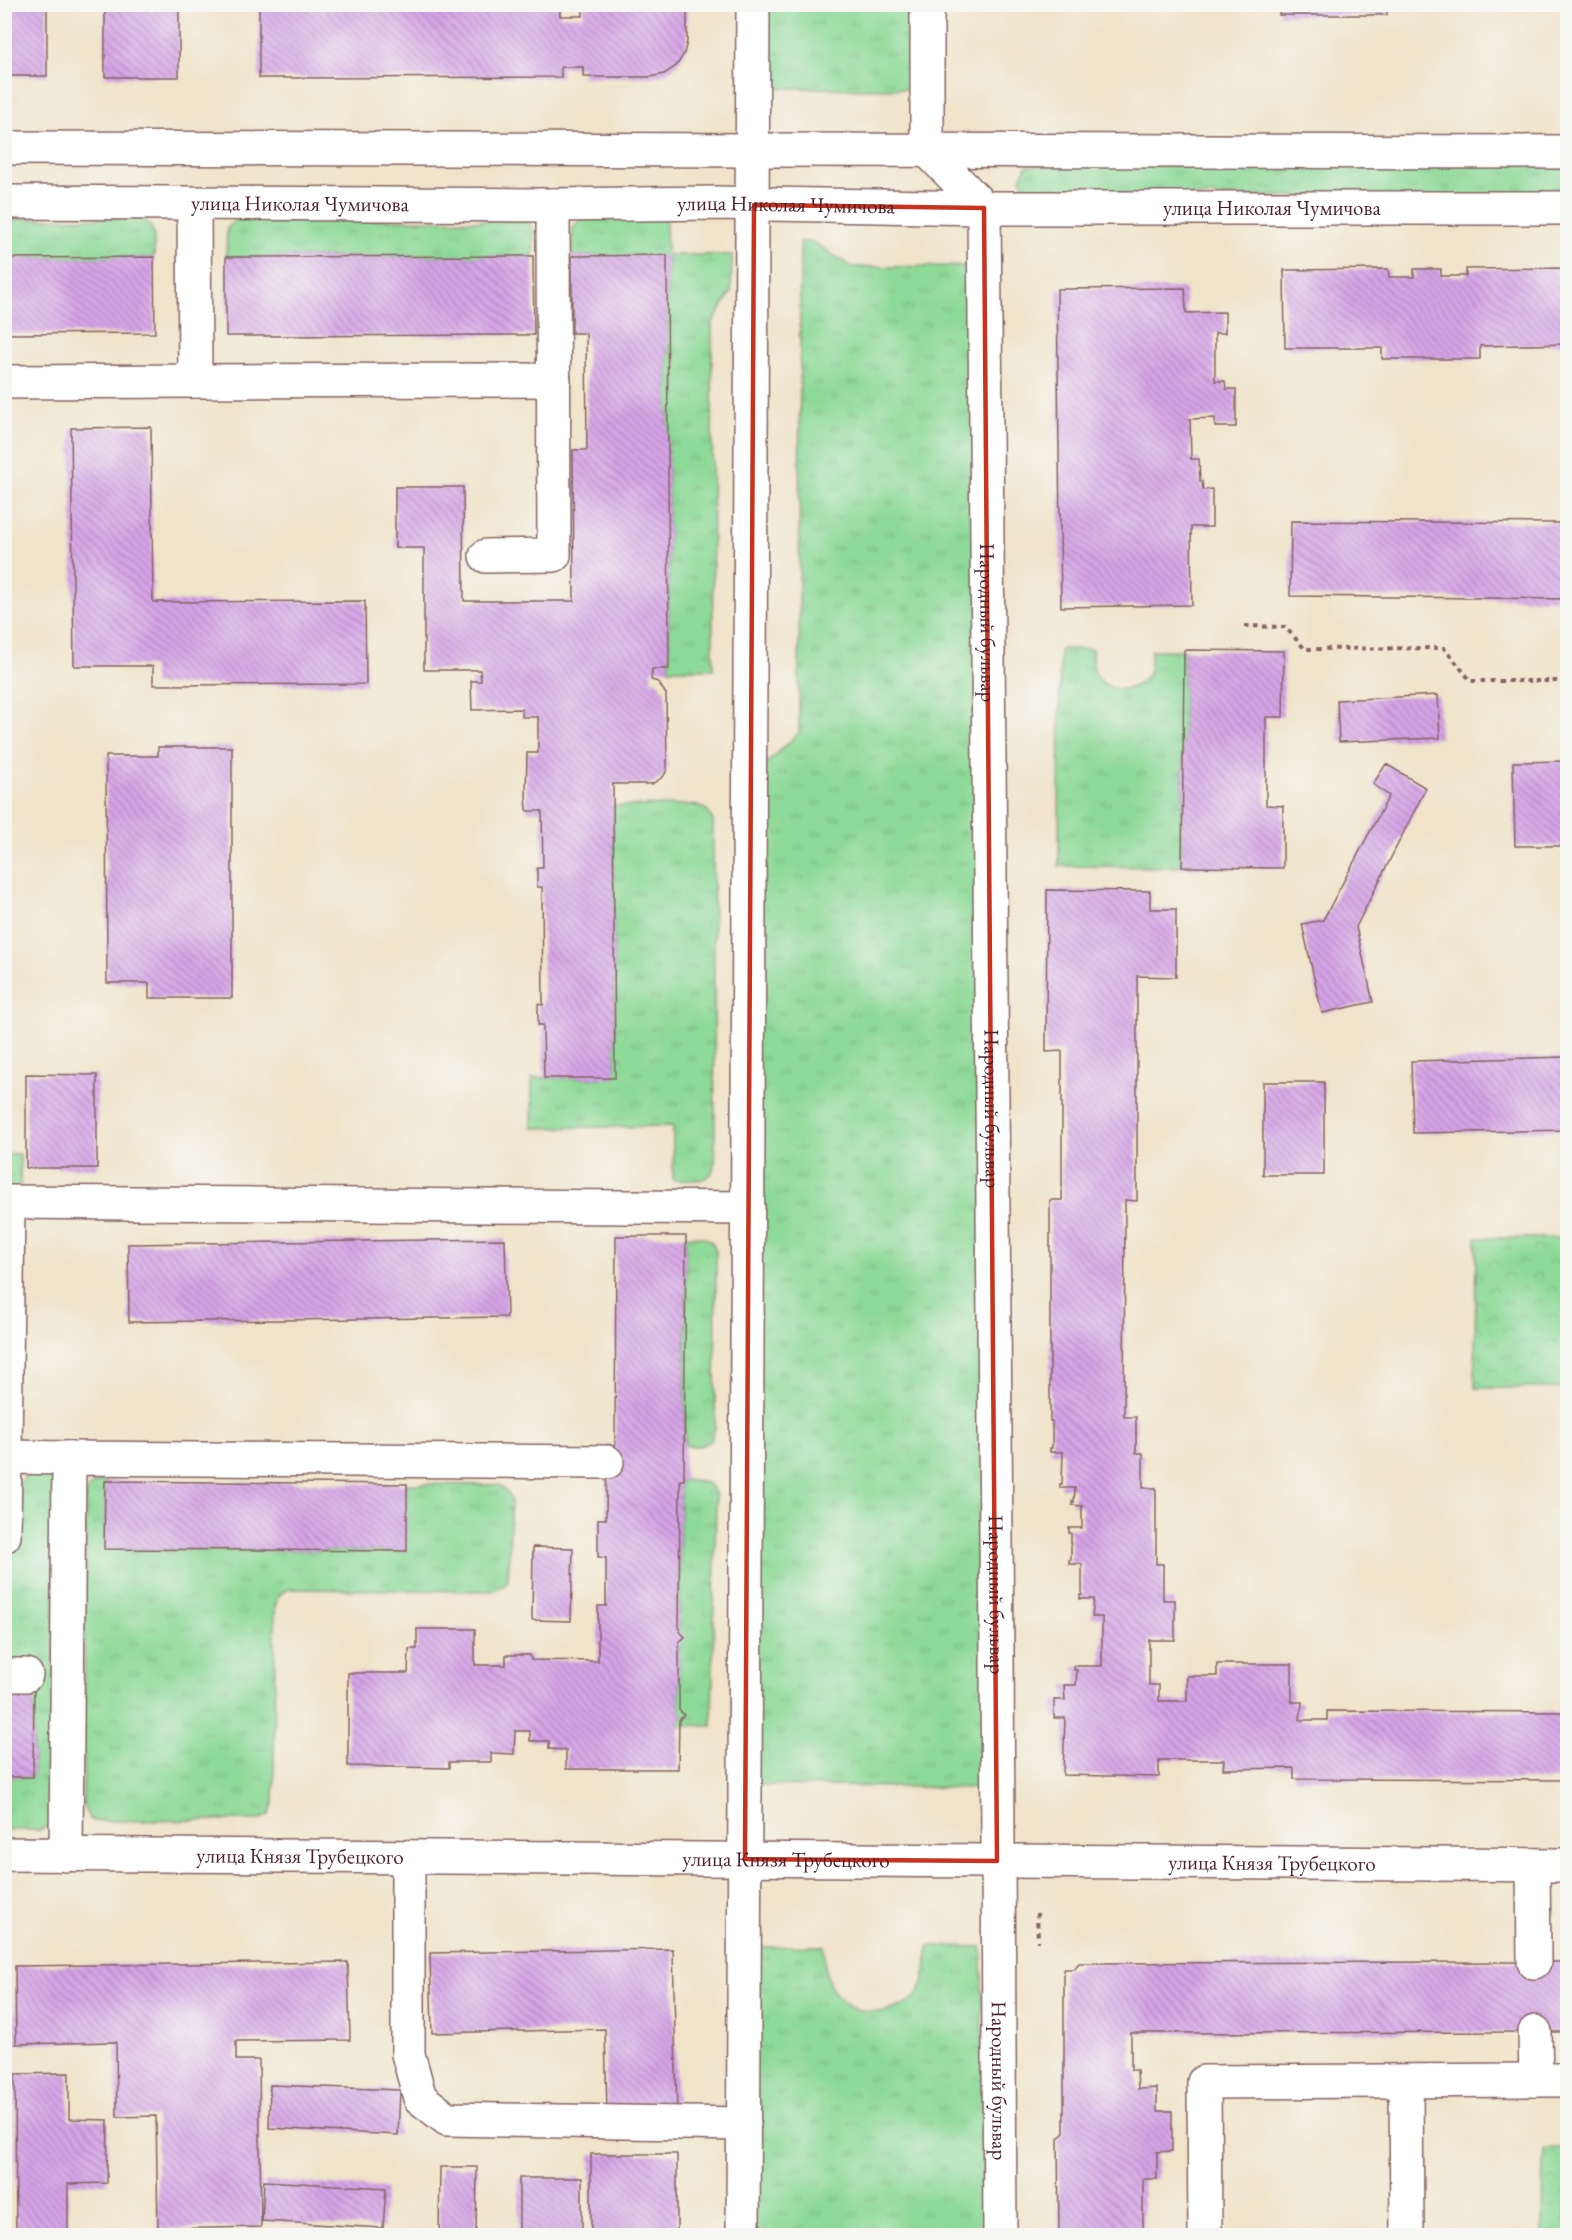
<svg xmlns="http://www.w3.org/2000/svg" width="1572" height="2240" font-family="'EB Garamond',serif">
  <defs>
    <pattern id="grass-tufts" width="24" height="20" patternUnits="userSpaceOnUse" patternTransform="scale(1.5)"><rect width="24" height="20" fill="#8dd997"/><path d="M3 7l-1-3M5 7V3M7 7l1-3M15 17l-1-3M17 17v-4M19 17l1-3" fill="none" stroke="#7bba82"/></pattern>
    <pattern id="park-crowns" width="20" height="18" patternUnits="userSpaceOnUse" patternTransform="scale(1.5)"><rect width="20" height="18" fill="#8dd997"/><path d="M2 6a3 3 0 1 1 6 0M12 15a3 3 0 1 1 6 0" fill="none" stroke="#7bba82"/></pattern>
    <pattern id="building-back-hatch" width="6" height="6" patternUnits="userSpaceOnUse" patternTransform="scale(1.5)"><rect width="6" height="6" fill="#d6a4e7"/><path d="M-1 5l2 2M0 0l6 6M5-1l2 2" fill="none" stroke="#b085bb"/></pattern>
  </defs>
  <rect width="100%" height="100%" fill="#f6f6f2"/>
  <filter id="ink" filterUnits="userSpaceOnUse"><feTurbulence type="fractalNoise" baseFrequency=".0167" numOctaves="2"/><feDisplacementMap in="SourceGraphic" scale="12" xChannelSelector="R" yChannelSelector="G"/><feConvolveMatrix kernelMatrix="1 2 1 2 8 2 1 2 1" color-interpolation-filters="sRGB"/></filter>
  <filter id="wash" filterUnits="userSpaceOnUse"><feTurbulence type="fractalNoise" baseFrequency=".008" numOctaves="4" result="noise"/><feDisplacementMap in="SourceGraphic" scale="24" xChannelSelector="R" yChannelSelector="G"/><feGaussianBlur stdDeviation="1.35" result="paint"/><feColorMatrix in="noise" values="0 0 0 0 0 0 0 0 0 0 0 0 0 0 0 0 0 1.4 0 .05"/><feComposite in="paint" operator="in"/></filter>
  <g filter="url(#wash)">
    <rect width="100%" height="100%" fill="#f0e3c9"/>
    <!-- grass -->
    <path fill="url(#grass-tufts)" stroke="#6c7c61" stroke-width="1.5" d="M757 5H923V89L757 88Z
      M1567 163 1568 198 1032 195 1026 191 1021 179 1026 166Z
      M666 216 667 255H732L731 292 712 324 713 669H669L667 256H572L573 228 581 218Z
      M137 218C158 222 154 240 154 257L5 258 4 219Z
      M235 219 528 221 534 232 533 256 226 257 227 229Z
      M800 242H813L852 267 981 266 993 1788 751 1785 753 776 799 733Z
      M1060 649H1092C1092 656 1092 665 1095 672 1105 694 1137 695 1148 673 1151 666 1150 657 1151 650H1184L1182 867 1059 866Z
      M695 805 707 810 713 821 715 1163C713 1185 689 1180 673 1180V1126L532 1128V1078H615L613 806Z
      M5 1154H20V1198H5Z
      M686 1236C700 1236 713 1236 716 1252L715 1428 711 1441 699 1446H685Z
      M44 1472 52 1476 56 1483 52 1824 40 1830H5L4 1777H33L34 1662H5L4 1553 12 1548 18 1485 29 1473Z
      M680 1480C696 1480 710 1478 716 1496L712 1726 679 1725V1720L684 1715 679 1710V1705Z
      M105 1481V1549L406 1551 407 1484 499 1485 509 1494 511 1500 508 1580 505 1585 492 1591 291 1589C281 1591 277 1596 275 1607L274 1802 269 1815 258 1820 94 1821 89 1818 83 1806 86 1499C87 1487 94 1481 105 1481Z
      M824 1946C825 1964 824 1981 837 1995 854 2015 884 2017 905 2004 909 2002 914 2000 916 1996 927 1980 927 1964 928 1946L982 1947 984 2235 746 2236 748 1947Z"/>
    <!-- park -->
    <path fill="url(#park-crowns)" stroke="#6c7c61" stroke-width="1.5" d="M1476 1238H1567V1388H1475Z
      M1544 2148H1567V2235H1543Z"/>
    <g id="blocks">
      <!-- building -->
      <path fill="url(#building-back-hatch)" d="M4 4H47V76H4Z
        M614 4H696V8H687V41L684 54 676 66 664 74 650 77H583V67H561V77L259 78V7L560 6V16H583V6Z
        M1279 4H1386L1387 15H1279Z
        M105 5H179V77H105Z
        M667 255 669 669H652L651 680 658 682 666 694 667 769 664 776 652 784H613L615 1078H544L543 1025H538V1004L543 1005 542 887H537V868H543L542 811H527L526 796 527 753H538V717H522V709L472 710 471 681H481L480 670H424V548H395V487H463L464 601H574L573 450H587L586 333H572V256Z
        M533 256 534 335 226 336V257Z
        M154 257 155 333 4 334V258Z
        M1568 268V344L1480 346V359H1382V348H1285L1284 270 1388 269 1389 277H1414V269H1441V276H1466V269Z
        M1185 288 1186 313 1225 312V333H1215V381H1225L1226 389H1236V427H1215V418L1190 419 1191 459H1199L1200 481H1202L1203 490 1212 489V527H1191L1192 605 1061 607 1057 289Z
        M151 427 153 602 365 601 366 684 153 685V666H74L71 428Z
        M1291 521 1568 523V599L1290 596Z
        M1184 650 1284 651 1283 717H1266V805L1283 806V868L1182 867Z
        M1438 695 1440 738 1339 742 1337 700Z
        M158 747H232V998H149V983H107L106 756H158Z
        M1568 761V846H1515L1513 762Z
        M1386 764 1426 788 1356 927 1373 1002 1322 1013 1302 924 1323 920 1389 796 1373 784Z
        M1047 890 1150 891V909H1176V977L1137 976V1201L1125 1200 1124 1417H1136V1453H1143V1488H1156V1564H1163V1600H1175V1640H1149V1685H1159V1701H1187V1676H1217V1664H1292V1702H1302L1300 1720H1327V1711L1568 1712V1780L1294 1779V1768L1223 1769 1224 1760H1159V1777L1063 1775 1065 1718H1054V1700H1065L1064 1685H1076L1077 1670H1074V1666H1102V1617H1092L1094 1599H1080V1595H1082V1564H1069V1560H1071V1533H1069V1528H1082V1506L1072 1505V1501L1074 1502 1075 1488H1060V1484H1062L1063 1452H1050V1448H1052V1421H1050V1200H1062V1051L1046 1052Z
        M1568 1057V1130L1413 1133 1411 1061Z
        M26 1074 97 1075V1168H26Z
        M1263 1082H1324V1175H1263Z
        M616 1236H686L684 1480H680L679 1627 680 1632 685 1637 679 1642V1710L684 1715 679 1720 678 1769H566V1750L549 1749V1741H530V1731H515L514 1754 491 1753V1762H449V1768L348 1766V1673H408L409 1649H417V1629H475V1665H506V1655H530L531 1660 598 1661V1606H606V1558L598 1557V1519H606L607 1445 615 1446Z
        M505 1239 507 1317 129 1322 128 1244Z
        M105 1481 407 1484V1551L104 1549Z
        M533 1547 573 1548 571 1621 532 1620Z
        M4 1685H34L33 1777H4Z
        M673 1949 677 2112 607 2114 605 2029 432 2033 430 1953Z
        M348 1962 350 2040 236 2041V2060H259L261 2227 158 2229 156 2116 117 2117 116 2042 16 2044 15 1966Z
        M1568 1962V2032L1131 2033V2070H1137L1138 2089 1157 2088V2111H1172V2151L1157 2152V2179H1143V2236H1059L1058 2138 1064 2133V1969H1074L1079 1963Z
        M69 2073V2119L108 2120 107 2183 68 2184V2236H16L15 2074Z
        M270 2085 400 2090 398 2135 269 2128Z
        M591 2154H677V2236H591Z
        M440 2167H477L476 2236H439Z
        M519 2178H582V2236H519Z
        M264 2181 386 2188 383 2228 262 2221Z"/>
    </g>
  </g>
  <g filter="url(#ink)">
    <use href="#blocks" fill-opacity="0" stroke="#846462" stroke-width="1.5"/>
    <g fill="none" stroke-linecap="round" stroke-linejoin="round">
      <defs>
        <g id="minor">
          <path id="s1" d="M927 4V150L984 208 997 1652 1000 2236"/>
          <path d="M4 148 1568 152"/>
          <path id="s2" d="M4 202 553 205 716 203 984 208H1568"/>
          <path d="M195 381 554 380"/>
          <path d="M4 382 195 381 194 204"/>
          <path d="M486 556 554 555 553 205"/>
          <path d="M7 1457 69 1458"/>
          <path d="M4 1536 8 1202 748 1208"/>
          <path d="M4 1675H26"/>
          <path id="s3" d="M4 1854 1568 1865"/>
          <path d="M66 1855 69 1458 607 1462"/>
          <path d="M408 1857V2054L420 2098 447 2119 744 2124"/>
          <path d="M1533 1865 1534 1962"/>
          <path d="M1535 2032 1536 2080H1568"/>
          <path d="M1406 2082 1407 2236"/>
          <path d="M743 2236 753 4"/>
          <path d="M1205 2236 1204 2082 1536 2080"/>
        </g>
      </defs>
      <!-- minor casing -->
      <use href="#minor" stroke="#846462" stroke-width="36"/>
      <!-- path -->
      <path stroke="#846462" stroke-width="4" stroke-dasharray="4.5 4.5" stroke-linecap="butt" d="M1245 626 1285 627 1305 649 1444 648 1471 681H1568
        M1037 1913 1038 1942"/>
      <!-- minor -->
      <use href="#minor" stroke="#fff" stroke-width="33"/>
    </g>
  </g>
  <!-- marked area -->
  <path fill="none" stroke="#c8321e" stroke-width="4.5" stroke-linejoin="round" d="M754 205 984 208 997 1861 745 1859Z"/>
  <g text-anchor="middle" stroke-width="5" stroke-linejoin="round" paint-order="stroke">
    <!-- street labels -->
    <g font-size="21" fill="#4a1f2b" stroke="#f6f6f2">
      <text dy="7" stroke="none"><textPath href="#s2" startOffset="296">улица Николая Чумичова</textPath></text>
      <text dy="7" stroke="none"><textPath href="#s2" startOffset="782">улица Николая Чумичова</textPath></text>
      <text dy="7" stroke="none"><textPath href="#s2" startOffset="1268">улица Николая Чумичова</textPath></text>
      <text dy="7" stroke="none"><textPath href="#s1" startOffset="642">Народный бульвар</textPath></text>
      <text dy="7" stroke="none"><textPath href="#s1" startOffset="1128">Народный бульвар</textPath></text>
      <text dy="7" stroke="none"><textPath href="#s1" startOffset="1614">Народный бульвар</textPath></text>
      <text dy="7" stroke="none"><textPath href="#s3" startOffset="296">улица Князя Трубецкого</textPath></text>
      <text dy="7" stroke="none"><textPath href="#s3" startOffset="782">улица Князя Трубецкого</textPath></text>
      <text dy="7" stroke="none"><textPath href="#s3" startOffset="1268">улица Князя Трубецкого</textPath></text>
      <text dy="7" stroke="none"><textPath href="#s1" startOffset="2100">Народный бульвар</textPath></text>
    </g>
  </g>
  <!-- margin -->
  <rect width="1572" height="2240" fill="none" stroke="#f6f6f2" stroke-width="24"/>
</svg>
